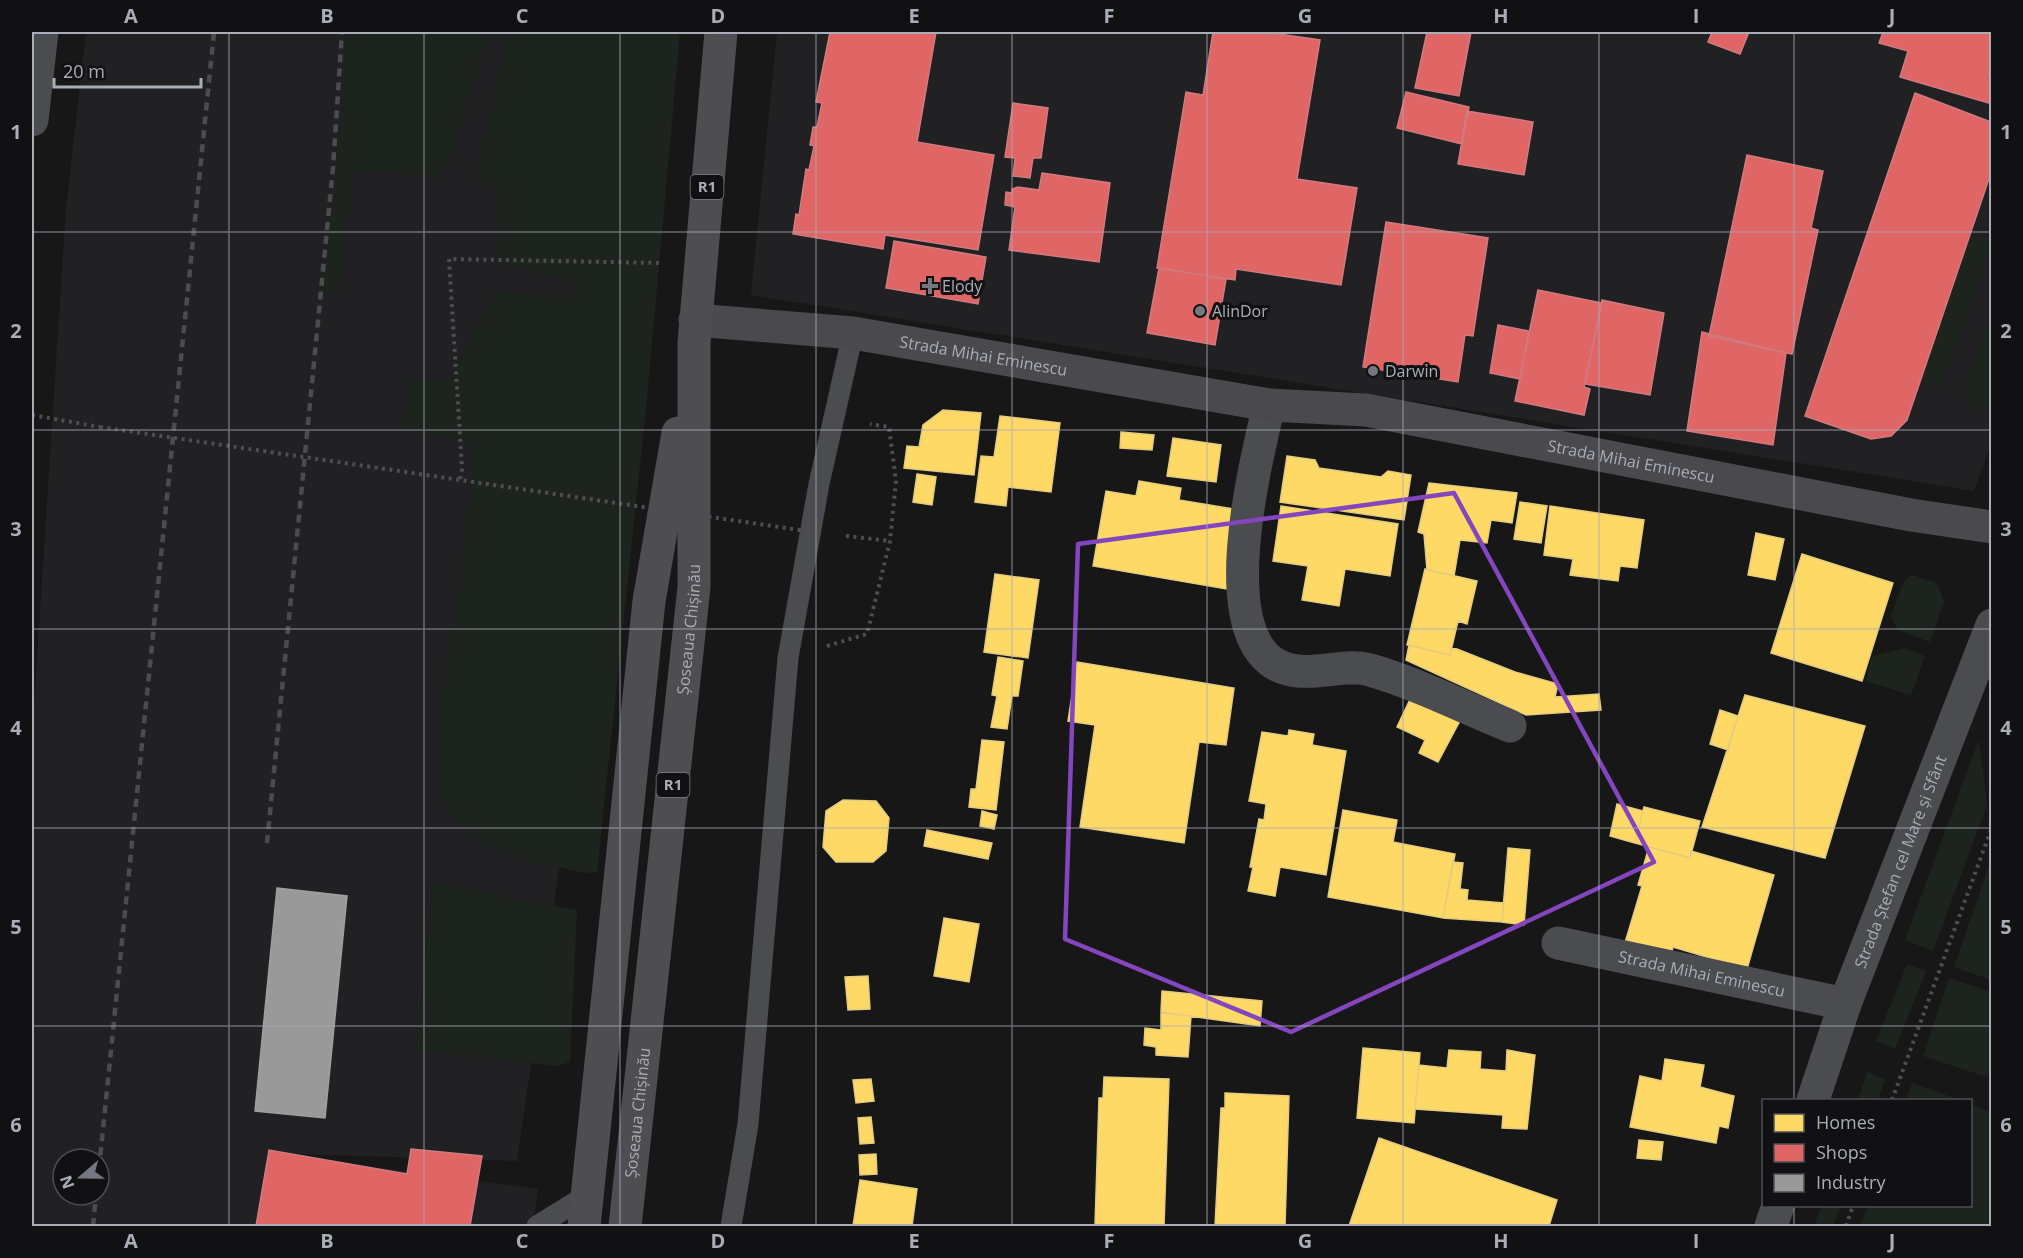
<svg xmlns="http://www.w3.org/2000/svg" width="2023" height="1258" font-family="'Open Sans',sans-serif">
  <rect width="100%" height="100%" fill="#171717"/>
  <!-- built -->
  <path fill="#212123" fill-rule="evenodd" d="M86 32H658L640 307 517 1161 267 1153 259 1226H32V735L66 209ZM63 1159H99V1195H63Z
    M777 32H1991L1992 442 1974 491 751 295Z
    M287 1155 538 1189 533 1226H277Z"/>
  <!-- green -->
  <path fill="#1d241e" d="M347 32H489L451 157 437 177 352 170 339 295 321 291 339 164Z
    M509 32H680L647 399 597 872 586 873C541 864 474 852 448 809 422 765 453 636 460 584 466 537 471 490 475 443L403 429 409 378 448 382 496 292 571 297 573 280 499 264 500 187 475 182Z
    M1970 236 1991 242V249L1942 385 1936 387 1920 381Z
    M1991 314 1992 411H1991L1970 407 1971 399 1961 397Z
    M1912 575 1937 583 1944 602 1930 642 1897 630 1891 615 1904 581Z
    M1905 648 1925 656 1911 695 1866 681 1872 656Z
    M1979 739 1987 805 1933 951 1905 940Z
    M1991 860 1992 980H1991L1954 967Z
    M433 882 577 910 570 1062 556 1066 416 1050Z
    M1907 964 1926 971 1895 1049 1876 1041Z
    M1949 978 1991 992 1992 1064 1987 1077 1923 1056Z
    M1867 1072 1885 1079 1878 1100H1858Z
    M1912 1083 1960 1100H1906Z
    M1971 1104 1991 1112V1226H1860L1868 1206H1970Z
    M1821 1206H1841L1833 1226H1814Z"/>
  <!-- homes -->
  <path fill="#ffd966" stroke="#e5cc7f" stroke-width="1.5" d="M943 410 981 413 974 475 904 468 907 446 919 447 923 425Z
    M1000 416 1060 423 1051 492 1008 487 1006 506 975 502 981 456 994 457Z
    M1121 432 1154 435 1152 450 1120 448Z
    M1173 438 1221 445 1216 482 1167 476Z
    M1287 456 1315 460 1319 468 1381 477 1388 471 1411 475 1404 520 1280 502Z
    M917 474 936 477 932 505 913 502Z
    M1139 481 1181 488 1179 500 1246 511 1232 590 1093 566 1106 491 1136 496Z
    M1429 483 1517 493 1512 523 1491 520 1487 543 1460 540 1454 576 1427 570 1424 534 1418 532Z
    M1520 502 1547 506 1541 543 1514 539Z
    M1281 506 1398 524 1390 576 1345 569 1339 606 1302 600 1308 566 1273 561Z
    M1550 506 1644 520 1637 568 1620 566 1618 581 1570 575 1573 559 1544 555Z
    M1756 533 1784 539 1775 580 1748 575Z
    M1802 554 1893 583 1862 681 1771 653Z
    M1425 569 1477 581 1467 624 1458 621 1450 655 1407 645Z
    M995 574 1039 580 1028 658 984 652Z
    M1409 645 1450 655 1451 648 1457 649 1515 672 1558 684 1555 697 1599 694 1601 710 1526 715 1406 660Z
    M998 657 1023 661 1018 696H1012L1007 729 991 727 997 696 992 695Z
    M1077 662 1234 688 1226 745 1199 742 1184 843 1080 827 1095 725 1068 721Z
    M1414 691 1463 715 1438 762 1419 753 1425 740 1397 727Z
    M1745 695 1865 726 1825 858 1702 827Z
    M1720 710 1738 716 1728 750 1710 744Z
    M1289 730 1314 734 1312 745 1346 751 1326 875 1280 867 1275 896 1248 891 1253 867H1250L1259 819 1264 820 1266 804 1249 801 1262 732 1288 736Z
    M982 740 1004 742 996 810 969 807 971 789H976Z
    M843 800 876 801 889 818 886 851 873 862H836L823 847 826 811Z
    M1617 804 1643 811 1635 843 1610 836Z
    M1644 807 1700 821 1690 858 1635 843Z
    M1343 810 1397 820 1393 842 1455 854 1443 918 1328 897Z
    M982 811 997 815 994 829 980 826Z
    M927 830 992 843 988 859 924 846Z
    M1649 847 1690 858 1691 851 1774 875 1747 969 1673 947 1670 958 1624 946 1642 886 1638 885Z
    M1508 848 1530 850 1524 925 1502 922Z
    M1453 862 1463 863 1460 889 1468 890 1467 900 1504 903 1502 922 1443 918Z
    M944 918 979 924 969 982 934 976Z
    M868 976 870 1009 848 1010 845 977Z
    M1162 991 1262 1001 1260 1026 1161 1012Z
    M1161 1013 1191 1016 1188 1057 1156 1055V1047L1144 1045 1145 1028 1161 1030Z
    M1363 1048 1420 1053 1414 1123 1357 1118Z
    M1449 1050 1481 1052 1480 1069 1506 1071 1507 1050 1535 1055 1527 1129 1502 1128 1503 1115 1415 1109 1419 1065 1447 1068Z
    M1665 1059 1704 1065 1700 1087 1734 1096 1728 1128 1719 1126 1716 1143 1630 1127 1640 1076 1662 1081Z
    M1104 1077 1169 1079 1164 1226H1095L1099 1098H1103Z
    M871 1079 874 1101 856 1103 853 1080Z
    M1225 1093 1289 1096 1285 1226H1215L1221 1108H1225Z
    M871 1117 874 1143 860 1144 858 1118Z
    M1379 1138 1557 1200 1549 1226H1349Z
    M1639 1140 1663 1142 1661 1160 1637 1158Z
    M876 1154 877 1174 860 1175 859 1155Z
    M860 1180 917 1189 912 1226H853Z"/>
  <!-- shops -->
  <path fill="#e06666" stroke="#cf7b7f" stroke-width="1.5" d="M830 32H936L917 142 994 155 978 250 885 235 883 249 793 234 796 214 799 215 806 169 809 170 814 146 810 145 813 127H817L822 103 816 102Z
    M1213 32H1264L1320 40 1297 179 1357 188 1341 285 1236 269 1235 280 1157 268 1186 92 1203 95Z
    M1427 32H1471L1459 96 1415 88Z
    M1712 32H1749L1740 54 1708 42Z
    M1883 32H1992V65L1988 75 1992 76V104L1900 77 1908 51 1879 43Z
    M1406 92 1469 107 1462 144 1397 128Z
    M1915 93 1991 122 1992 170 1907 420 1891 436 1871 439 1805 416Z
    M1013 103 1048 108 1041 158H1033L1030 178 1013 176 1015 158 1005 157Z
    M1467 111 1533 122 1524 175 1458 164Z
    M1747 155 1823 171 1811 228 1818 230 1792 354 1709 336Z
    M1042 173 1110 183 1099 262 1009 250 1015 207 1005 205 1006 192 1012 193V189L1018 187 1039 190Z
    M1386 222 1488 238 1473 336 1465 335 1458 382 1363 367Z
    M894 241 986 257 978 304 886 288Z
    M1159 268 1226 279 1215 345 1147 333Z
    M1538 290 1602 303 1584 387 1590 389 1584 415 1515 401Z
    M1602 300 1664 313 1650 395 1585 384Z
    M1498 325 1529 331 1520 379 1490 373Z
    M1702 332 1786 353 1773 445 1687 431Z
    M411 1149 482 1156 470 1226H256L269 1150 407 1174Z"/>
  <!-- industry -->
  <path fill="#999" stroke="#9e9fa2" stroke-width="1.5" d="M277 888 347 896 325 1118 255 1111Z"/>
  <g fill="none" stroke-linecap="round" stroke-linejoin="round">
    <!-- path -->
    <path stroke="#4d4e52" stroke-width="4" stroke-dasharray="3 4.5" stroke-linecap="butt" d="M32 415 100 427
      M460 479 462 469 449 259 660 263
      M846 536 890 541
      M827 646 867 634 890 541 896 481 889 427 870 424
      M1892 1100 1992 827
      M1846 1226 1853 1206"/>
    <!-- service -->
    <path stroke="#4b4c50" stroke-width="21" d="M537 1226 589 1194
      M731 1226 748 1124 788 658 819 484 853 333"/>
    <!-- minor -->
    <g stroke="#4b4c50" stroke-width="33">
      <path d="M32 120 42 32"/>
      <path d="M1269 405C1256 462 1215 621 1272 662 1303 683 1341 661 1370 670 1416 683 1465 708 1510 726"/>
      <path id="s1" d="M1558 943 1845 1004"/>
    </g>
    <!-- tertiary -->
    <g stroke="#4b4c50" stroke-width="33">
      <path id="s2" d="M1813 1100 1845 1004 1992 625"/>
      <path d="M1771 1226 1778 1206"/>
    </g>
    <!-- secondary -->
    <path stroke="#4a4a4e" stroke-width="33" id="s3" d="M695 320 853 333 1269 405 1366 410 1911 515 1992 527"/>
    <!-- trunk -->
    <g stroke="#4e4e52" stroke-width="33">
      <path d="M584 1226 649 601 678 433"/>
      <path id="s4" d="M625 1226 694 587V343L721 32"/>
    </g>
    <!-- rail -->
    <path stroke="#4b4c4f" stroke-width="4.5" stroke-dasharray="8 6" stroke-linecap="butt" d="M267 843 333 168 342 32
      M99 1169 214 32
      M93 1226 96 1195"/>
    <!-- path-bridge -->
    <path stroke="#4d4e52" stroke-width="4" stroke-dasharray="3 4.5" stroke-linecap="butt" d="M100 427 813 532"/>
  </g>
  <!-- marked area -->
  <path fill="none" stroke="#8446be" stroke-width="4.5" stroke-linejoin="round" d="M1454 493 1654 862 1291 1032 1065 939 1078 544Z"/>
  <!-- grid -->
  <path fill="none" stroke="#a8adb8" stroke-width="1.5" stroke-opacity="0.55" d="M229 32V1226M424 32V1226M620 32V1226M816 32V1226M1012 32V1226M1207 32V1226M1403 32V1226M1599 32V1226M1794 32V1100M32 232H1992M32 430H1992M32 629H1992M32 828H1992M32 1026H1992M1794 1206V1226"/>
  <!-- markers -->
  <g fill="#757880" stroke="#111113" stroke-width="2">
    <path d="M927 277h6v6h6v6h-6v6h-6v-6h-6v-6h6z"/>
    <circle cx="1200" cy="311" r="6"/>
    <circle cx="1373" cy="371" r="6"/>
  </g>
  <g text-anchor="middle" stroke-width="6" stroke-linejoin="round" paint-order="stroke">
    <!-- shield labels -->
    <g fill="#111113" stroke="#7b7e86" stroke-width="1.5">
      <rect x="690.5" y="175" width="33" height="24" rx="4.5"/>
      <rect x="656.5" y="773" width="33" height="24" rx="4.5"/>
    </g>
    <g font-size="15" font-weight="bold" fill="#a8adb8">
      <text x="707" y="192">R1</text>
      <text x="673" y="790">R1</text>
    </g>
    <!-- poi labels -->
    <g font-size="16" fill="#a8adb8" stroke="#111113" text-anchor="start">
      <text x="942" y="292">Elody</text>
      <text x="1212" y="317">AlinDor</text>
      <text x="1385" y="377">Darwin</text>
    </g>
    <!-- street labels -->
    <g font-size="16" fill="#a8adb8" stroke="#111113">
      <text dy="6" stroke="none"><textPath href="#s3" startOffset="291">Strada Mihai Eminescu</textPath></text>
      <text dy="6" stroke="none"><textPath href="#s3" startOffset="948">Strada Mihai Eminescu</textPath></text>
      <text dy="6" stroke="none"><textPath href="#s4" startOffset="600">Șoseaua Chișinău</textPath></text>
      <text dy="6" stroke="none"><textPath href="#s2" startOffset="254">Strada Ștefan cel Mare și Sfânt</textPath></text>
      <text dy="6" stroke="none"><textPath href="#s1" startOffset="147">Strada Mihai Eminescu</textPath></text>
      <text dy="6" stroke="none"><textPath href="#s4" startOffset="114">Șoseaua Chișinău</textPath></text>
    </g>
  </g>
  <!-- border -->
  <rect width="2023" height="1258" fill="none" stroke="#111113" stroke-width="66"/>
  <!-- legend -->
  <rect x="1762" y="1099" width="210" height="108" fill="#111113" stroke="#4d4f55" stroke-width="1.5"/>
  <rect x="1774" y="1114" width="30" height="18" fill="#ffd966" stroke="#4d4f55" stroke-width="1.5"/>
  <text x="1816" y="1129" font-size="18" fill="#a8adb8">Homes</text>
  <rect x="1774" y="1144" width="30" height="18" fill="#e06666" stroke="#4d4f55" stroke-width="1.5"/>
  <text x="1816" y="1159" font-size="18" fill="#a8adb8">Shops</text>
  <rect x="1774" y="1174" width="30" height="18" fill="#999999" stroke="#4d4f55" stroke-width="1.5"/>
  <text x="1816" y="1189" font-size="18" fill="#a8adb8">Industry</text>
  <!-- north arrow -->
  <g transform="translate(81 1177) rotate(250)"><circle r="28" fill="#111113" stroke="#4d4f55" stroke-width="1.5"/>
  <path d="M0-4.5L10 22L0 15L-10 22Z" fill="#757880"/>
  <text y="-9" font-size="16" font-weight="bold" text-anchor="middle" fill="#a8adb8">N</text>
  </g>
  <!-- scale -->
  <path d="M54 78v9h147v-9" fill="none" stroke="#a8adb8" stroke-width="3"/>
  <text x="63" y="78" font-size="18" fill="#a8adb8" stroke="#111113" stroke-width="4.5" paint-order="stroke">20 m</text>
  <rect x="33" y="33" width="1957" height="1192" fill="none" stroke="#a8adb8" stroke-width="2"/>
  <g font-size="20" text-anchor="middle" font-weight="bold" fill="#a8adb8">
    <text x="131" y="23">A</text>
    <text x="327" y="23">B</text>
    <text x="522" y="23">C</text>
    <text x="718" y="23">D</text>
    <text x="914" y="23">E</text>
    <text x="1109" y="23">F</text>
    <text x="1305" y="23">G</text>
    <text x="1501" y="23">H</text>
    <text x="1696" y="23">I</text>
    <text x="1892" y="23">J</text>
    <text x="16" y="139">1</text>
    <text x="2006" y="139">1</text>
    <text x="16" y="338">2</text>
    <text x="2006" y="338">2</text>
    <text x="16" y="536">3</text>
    <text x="2006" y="536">3</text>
    <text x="16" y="735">4</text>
    <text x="2006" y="735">4</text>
    <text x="16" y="934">5</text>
    <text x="2006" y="934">5</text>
    <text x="16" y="1132">6</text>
    <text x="2006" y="1132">6</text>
    <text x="131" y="1248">A</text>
    <text x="327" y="1248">B</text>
    <text x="522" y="1248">C</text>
    <text x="718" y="1248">D</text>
    <text x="914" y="1248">E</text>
    <text x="1109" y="1248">F</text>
    <text x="1305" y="1248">G</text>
    <text x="1501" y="1248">H</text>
    <text x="1696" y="1248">I</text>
    <text x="1892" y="1248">J</text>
  </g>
</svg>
